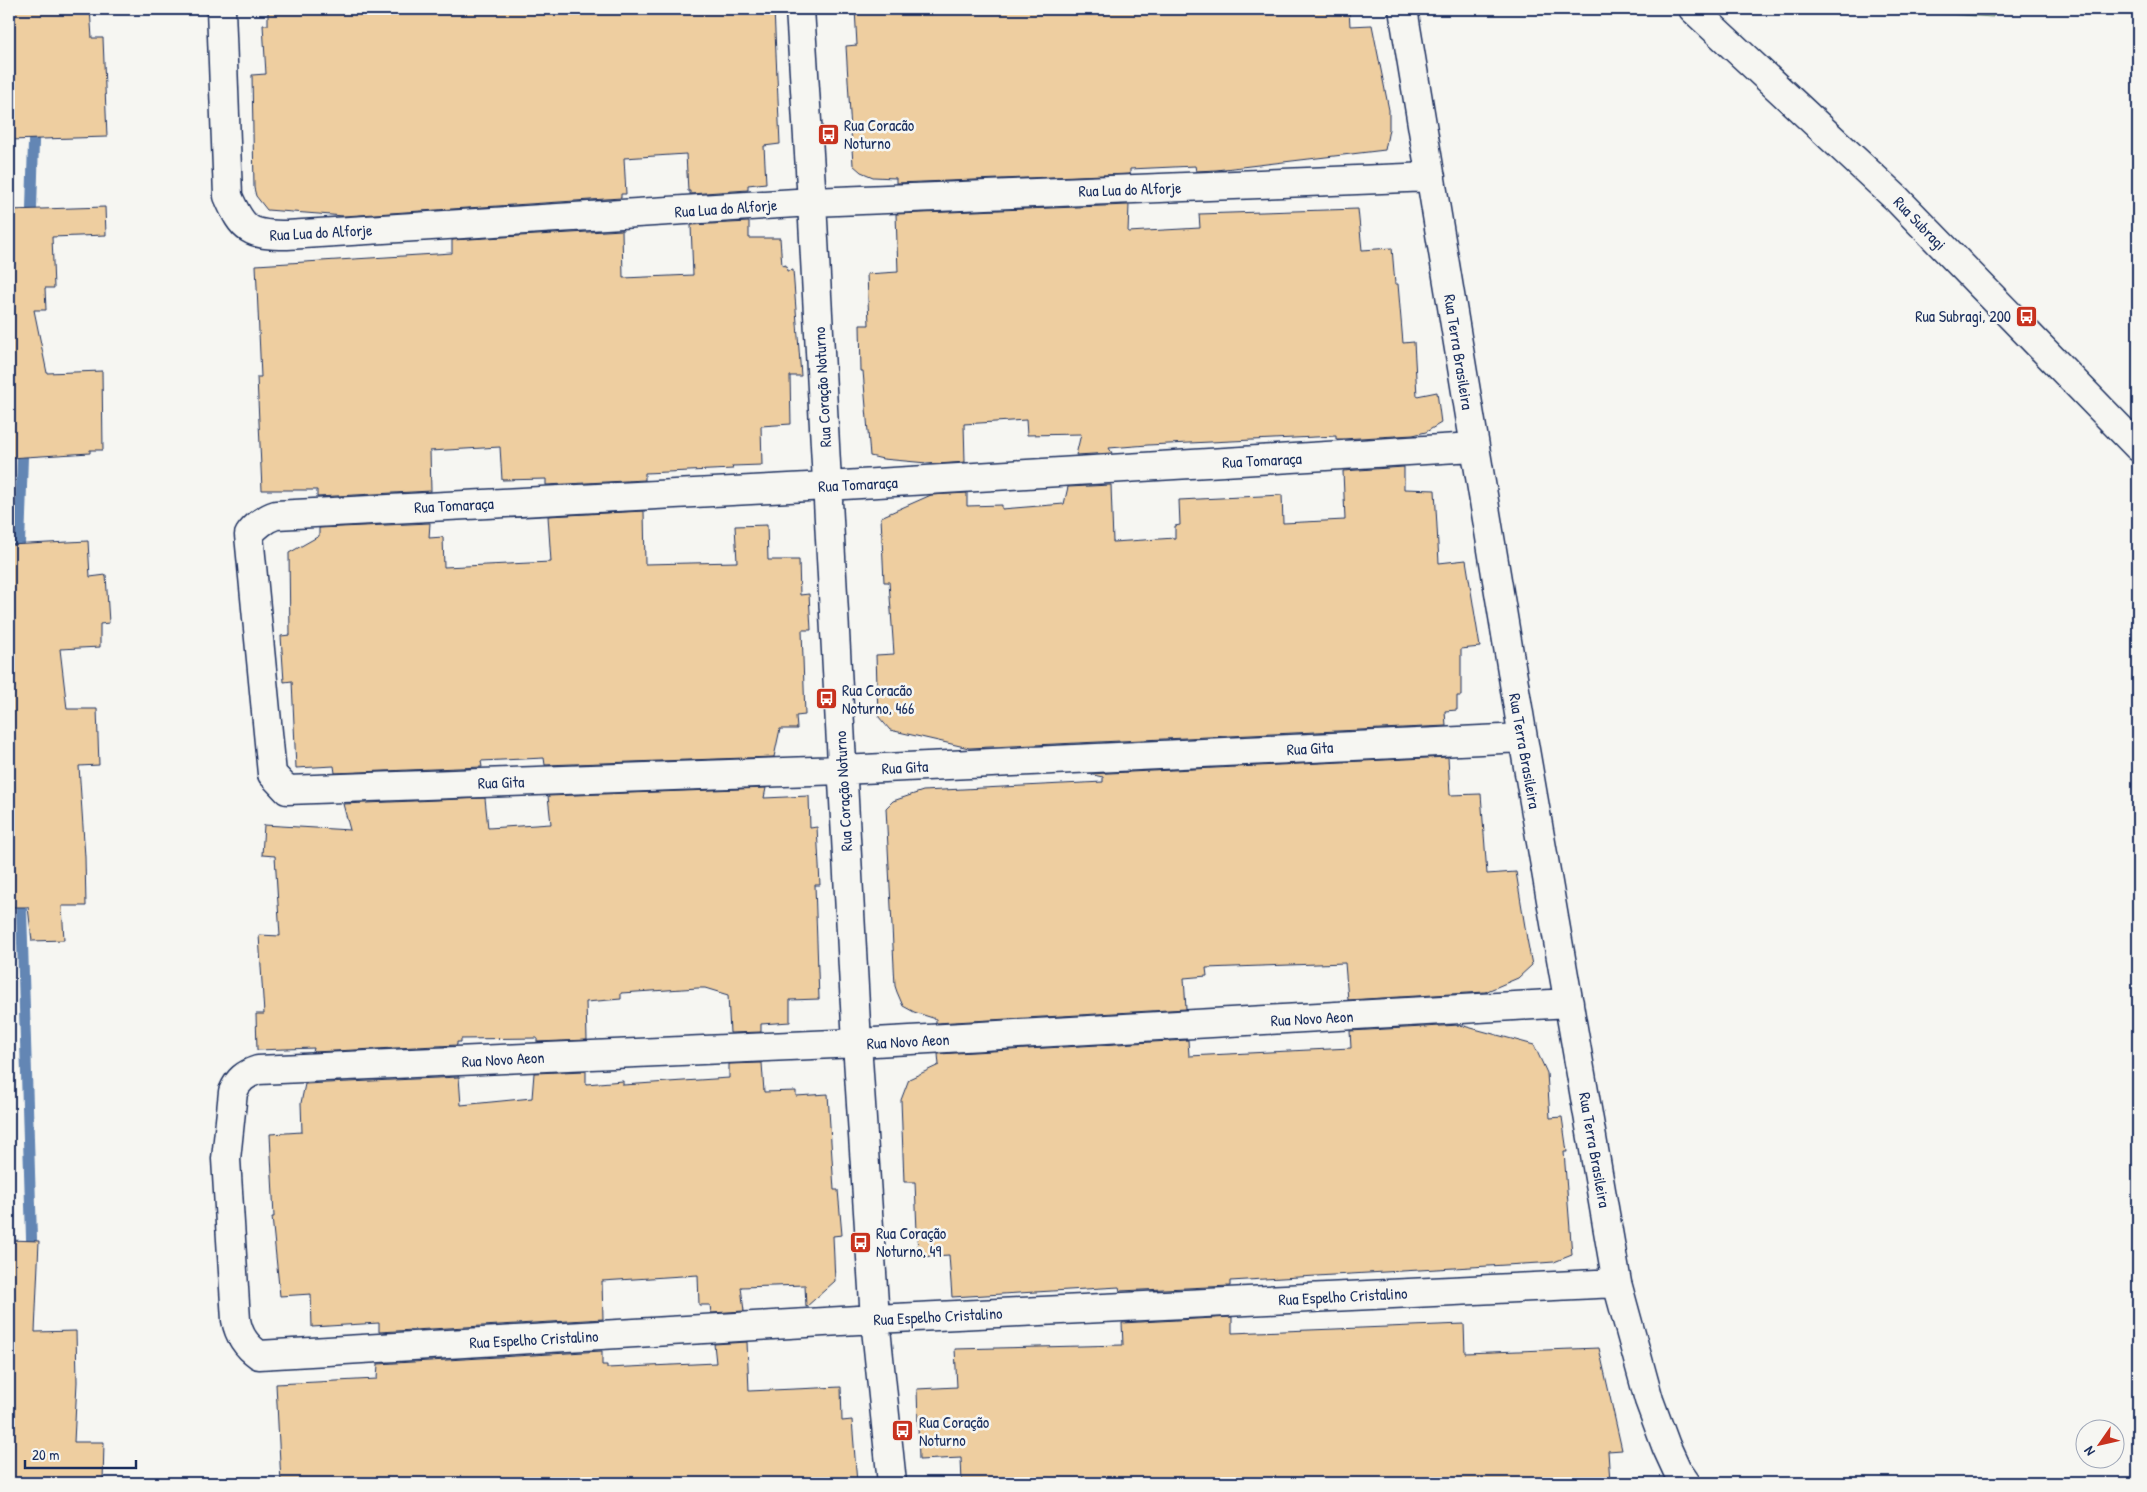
<svg xmlns="http://www.w3.org/2000/svg" width="2147" height="1492" font-family="'Patrick Hand',sans-serif">
  <rect width="100%" height="100%" fill="#f6f6f2"/>
  <filter id="ink" filterUnits="userSpaceOnUse"><feTurbulence type="fractalNoise" baseFrequency=".02" numOctaves="2"/><feDisplacementMap in="SourceGraphic" scale="10" xChannelSelector="R" yChannelSelector="G"/><feConvolveMatrix kernelMatrix="1 2 1 2 8 2 1 2 1" color-interpolation-filters="sRGB"/></filter>
  <g filter="url(#ink)">
    <!-- grass -->
    <path fill="#b0d996" stroke="#66847a" d="M1915 9H1993V17L1914 12Z"/>
    <g fill="none" stroke-linecap="round" stroke-linejoin="round">
      <!-- stream -->
      <path stroke="#6386b4" stroke-width="11" d="M31 225 34 126
        M19 559 23 443
        M21 893 32 1254"/>
    </g>
    <!-- building -->
    <path fill="#eecea0" stroke="#1b2f5e" d="M9 9H90L92 38H103L107 137 9 140Z
      M268 9H774L780 144 764 146 766 183 748 185V190L690 194V191H688L686 154 624 158 626 194H621V198L344 216 267 210 256 196 254 188 252 75 266 74 263 25H268Z
      M855 9H1349L1350 26 1372 25 1389 110V129L1385 150 1216 170 1196 171 1195 166 1130 169V174L896 183V178L873 177 861 172 853 165 846 46 857 45Z
      M1129 205 1128 232 1200 228 1199 214 1358 209 1362 250 1392 248 1395 284H1398L1403 343 1414 342 1417 396 1437 392 1441 423 1426 432 1413 435 1342 439H1336V436L1148 445 1109 448 1112 453 1076 455 1081 434 1027 435 1026 420 964 424 965 462 938 464 883 459 870 456 863 371H861L860 325H869L867 274 898 272 896 214Z
      M105 207 106 235 52 237 54 288H45L46 310H34L47 373 102 371 103 450H90V453L9 458V210Z
      M749 222V238H780L782 266 786 265 787 271 793 270 801 376H790L791 424 761 426 762 465 732 466 733 469 645 473V480L546 485V479L502 480 500 447 430 451 431 491 317 497V490H262L257 377H261L256 265 452 253V240L622 230 623 278 693 275 691 225Z
      M1404 467V489L1435 490 1439 563 1466 560 1480 647 1461 649V696H1457V710L1445 711 1446 726 969 748 890 730 878 716 876 655 894 654 889 582H884L881 517 931 495 967 493V506L1002 505V509L1064 504 1068 487 1111 485 1113 542 1175 538V526L1180 525 1179 500 1282 495 1283 523 1345 520 1343 471Z
      M644 511 645 564 737 562 735 526 767 525 768 560H799L800 595 809 594 811 630H802L805 715 796 716 797 729H780L774 757 545 765 544 758 481 761 482 767 335 773 334 766 296 768 292 681 284 682 281 636 290 635 289 553 319 536V528L430 523 429 538 443 537 444 567 551 562 548 516Z
      M88 541 90 577 106 575 109 623 100 624V647L60 649 67 709H97L99 765 79 766 85 857 86 906H62L64 940 32 941 28 907H9V545Z
      M1448 757 1450 795 1481 794 1487 874 1516 872 1527 939 1532 965 1518 978 1485 992 1348 1000 1345 963 1206 968 1207 976 1184 978 1186 1009 936 1023V1019L914 1012 903 1006 897 992 895 986 886 808 893 801 923 791 1103 782V777L1088 774Z
      M766 788 764 798 809 796 810 828 817 827 820 885H815L819 999 790 1000V1022L761 1024V1032L730 1033 728 995 705 988H698L621 993V999L586 1002 587 1040 537 1042V1038L461 1039V1042H457V1045L313 1052 314 1048 257 1050 256 1014H264L259 935 280 936 275 856 262 855 264 825 350 830 343 804 485 798 488 828 551 824 548 796Z
      M1460 1025 1534 1045 1547 1073 1550 1118 1562 1117 1567 1152H1564L1572 1255 1554 1262 1540 1263 1230 1281V1286L1120 1291 1119 1287 952 1297 949 1255 918 1257 915 1182H904L901 1100 909 1079 939 1065 938 1054 1188 1040 1189 1056 1309 1050 1351 1048 1350 1031Z
      M762 1063 764 1092 796 1091V1096L828 1094 834 1190H838L842 1235 833 1236 835 1281 806 1307 805 1285 741 1287 744 1311 711 1313 710 1305H699L698 1275 602 1281 603 1319 379 1332V1323L312 1327 311 1294 280 1296 272 1217H274L270 1134 302 1132 301 1103 305 1084 459 1077 461 1105 532 1098 534 1073 586 1071V1084L623 1081V1085L729 1078V1064Z
      M9 1240 39 1241 35 1332 76 1331 77 1382 74 1442H104L103 1482 95 1481V1483H9Z
      M1232 1317V1333L1464 1324 1465 1353 1599 1348 1622 1450 1608 1451 1610 1483H962L961 1458 919 1460 917 1389 957 1387 955 1349 1123 1345 1122 1323Z
      M747 1342 749 1391 841 1387 842 1421 852 1420 857 1483H281L276 1384 377 1379 378 1364 602 1351V1365H607V1368L716 1363 714 1344Z"/>
    <g fill="none" stroke-linecap="round" stroke-linejoin="round">
      <defs>
        <path id="minor" d="M221 9 228 196C243 231 250 235 287 235L812 202 1431 177
          M800 9 812 202 857 1043 875 1319 892 1483
          M1403 9 1523 738 1617 1283 1649 1400 1666 1446 1677 1470 1686 1483
          M1693 9 1896 198 2138 447
          M1474 447 827 486 276 515C266 518 255 526 249 535L272 774 287 790 841 770 1523 738
          M1569 1003 857 1043 258 1070C245 1074 238 1080 233 1092L226 1159 236 1320C239 1336 246 1346 259 1355L875 1319 1617 1283"/>
      </defs>
      <!-- minor casing -->
      <use href="#minor" stroke="#1b2f5e" stroke-width="31"/>
      <!-- minor -->
      <use href="#minor" stroke="#f6f6f2" stroke-width="28"/>
    </g>
  </g>
  <!-- icons -->
  <defs>
    <symbol id="bus-square" viewBox="-11 -11 22 22"><rect x="-9" y="-9" width="18" height="18" rx="4" fill="#c8321e" stroke="#f6f6f2"/><path d="M-5-6H5V4H4V6H2V4H-2V6H-4V4H-5ZM-3.5-4V0h7V-4ZM-3.5 1.2v1.5H-2V1.2ZM2 1.2v1.5H3.5V1.2Z" fill="#fff"/></symbol>
  </defs>
  <g fill-rule="evenodd">
    <use href="#bus-square" x="816" y="122" width="25" height="25"/>
    <use href="#bus-square" x="2014" y="304" width="25" height="25"/>
    <use href="#bus-square" x="814" y="686" width="25" height="25"/>
    <use href="#bus-square" x="848" y="1230" width="25" height="25"/>
    <use href="#bus-square" x="890" y="1418" width="25" height="25"/>
  </g>
  <g text-anchor="middle" stroke-width="5" stroke-linejoin="round" paint-order="stroke">
    <!-- poi labels -->
    <g font-size="16" fill="#1b2f5e" stroke="#f6f6f2" text-anchor="start">
      <text x="844" y="131">Rua Coracão<tspan x="844" dy="18">Noturno</tspan></text>
      <text x="2011" y="322" text-anchor="end">Rua Subragi, 200</text>
      <text x="842" y="696">Rua Coracão<tspan x="842" dy="18">Noturno, 466</tspan></text>
      <text x="876" y="1239">Rua Coração<tspan x="876" dy="18">Noturno, 49</tspan></text>
      <text x="919" y="1428">Rua Coração<tspan x="919" dy="18">Noturno</tspan></text>
    </g>
    <!-- street labels -->
    <g font-size="16" fill="#1b2f5e" stroke="#f6f6f2">
      <text transform="translate(1130 189) rotate(-2)" y="6">Rua Lua do Alforje</text>
      <text transform="translate(726 208) rotate(-4)" y="6">Rua Lua do Alforje</text>
      <text transform="translate(1920 223) rotate(46)" y="6">Rua Subragi</text>
      <text transform="translate(321 232) rotate(-3)" y="6">Rua Lua do Alforje</text>
      <text transform="translate(1459 352) rotate(81)" y="6">Rua Terra Brasileira</text>
      <text transform="translate(822 387) rotate(-93)" y="6">Rua Coração Noturno</text>
      <text transform="translate(1262 460) rotate(-3)" y="6">Rua Tomaraça</text>
      <text transform="translate(858 484) rotate(-3)" y="6">Rua Tomaraça</text>
      <text transform="translate(454 505) rotate(-3)" y="6">Rua Tomaraça</text>
      <text transform="translate(1310 748) rotate(-3)" y="6">Rua Gita</text>
      <text transform="translate(1525 751) rotate(80)" y="6">Rua Terra Brasileira</text>
      <text transform="translate(905 767) rotate(-3)" y="6">Rua Gita</text>
      <text transform="translate(501 782) rotate(-2)" y="6">Rua Gita</text>
      <text transform="translate(843 791) rotate(-93)" y="6">Rua Coração Noturno</text>
      <text transform="translate(1312 1018) rotate(-3)" y="6">Rua Novo Aeon</text>
      <text transform="translate(908 1041) rotate(-3)" y="6">Rua Novo Aeon</text>
      <text transform="translate(503 1059) rotate(-3)" y="6">Rua Novo Aeon</text>
      <text transform="translate(1595 1150) rotate(80)" y="6">Rua Terra Brasileira</text>
      <text transform="translate(1343 1296) rotate(-3)" y="6">Rua Espelho Cristalino</text>
      <text transform="translate(938 1316) rotate(-3)" y="6">Rua Espelho Cristalino</text>
      <text transform="translate(534 1339) rotate(-3)" y="6">Rua Espelho Cristalino</text>
    </g>
  </g>
  <!-- margin -->
  <rect width="2147" height="1492" fill="none" stroke="#f6f6f2" stroke-width="30"/>
  <rect x="15" y="15" width="2117" height="1462" fill="none" stroke="#1b2f5e" stroke-width="2" filter="url(#ink)"/>
  <!-- north arrow -->
  <g transform="translate(2100 1444) rotate(236)"><circle r="24" fill="#f6f6f2" stroke="#9ea6b7"/>
  <path d="M0-4L9 19L0 12L-9 19Z" fill="#c8321e"/>
  <text y="-8" font-size="14" font-weight="bold" text-anchor="middle" fill="#1b2f5e">N</text>
  </g>
  <!-- scale -->
  <path d="M25 1460v8h111v-8" fill="none" stroke="#1b2f5e" stroke-width="2.5"/>
  <text x="32" y="1460" font-size="15" fill="#1b2f5e" stroke="#f6f6f2" stroke-width="4" paint-order="stroke">20 m</text>
</svg>
